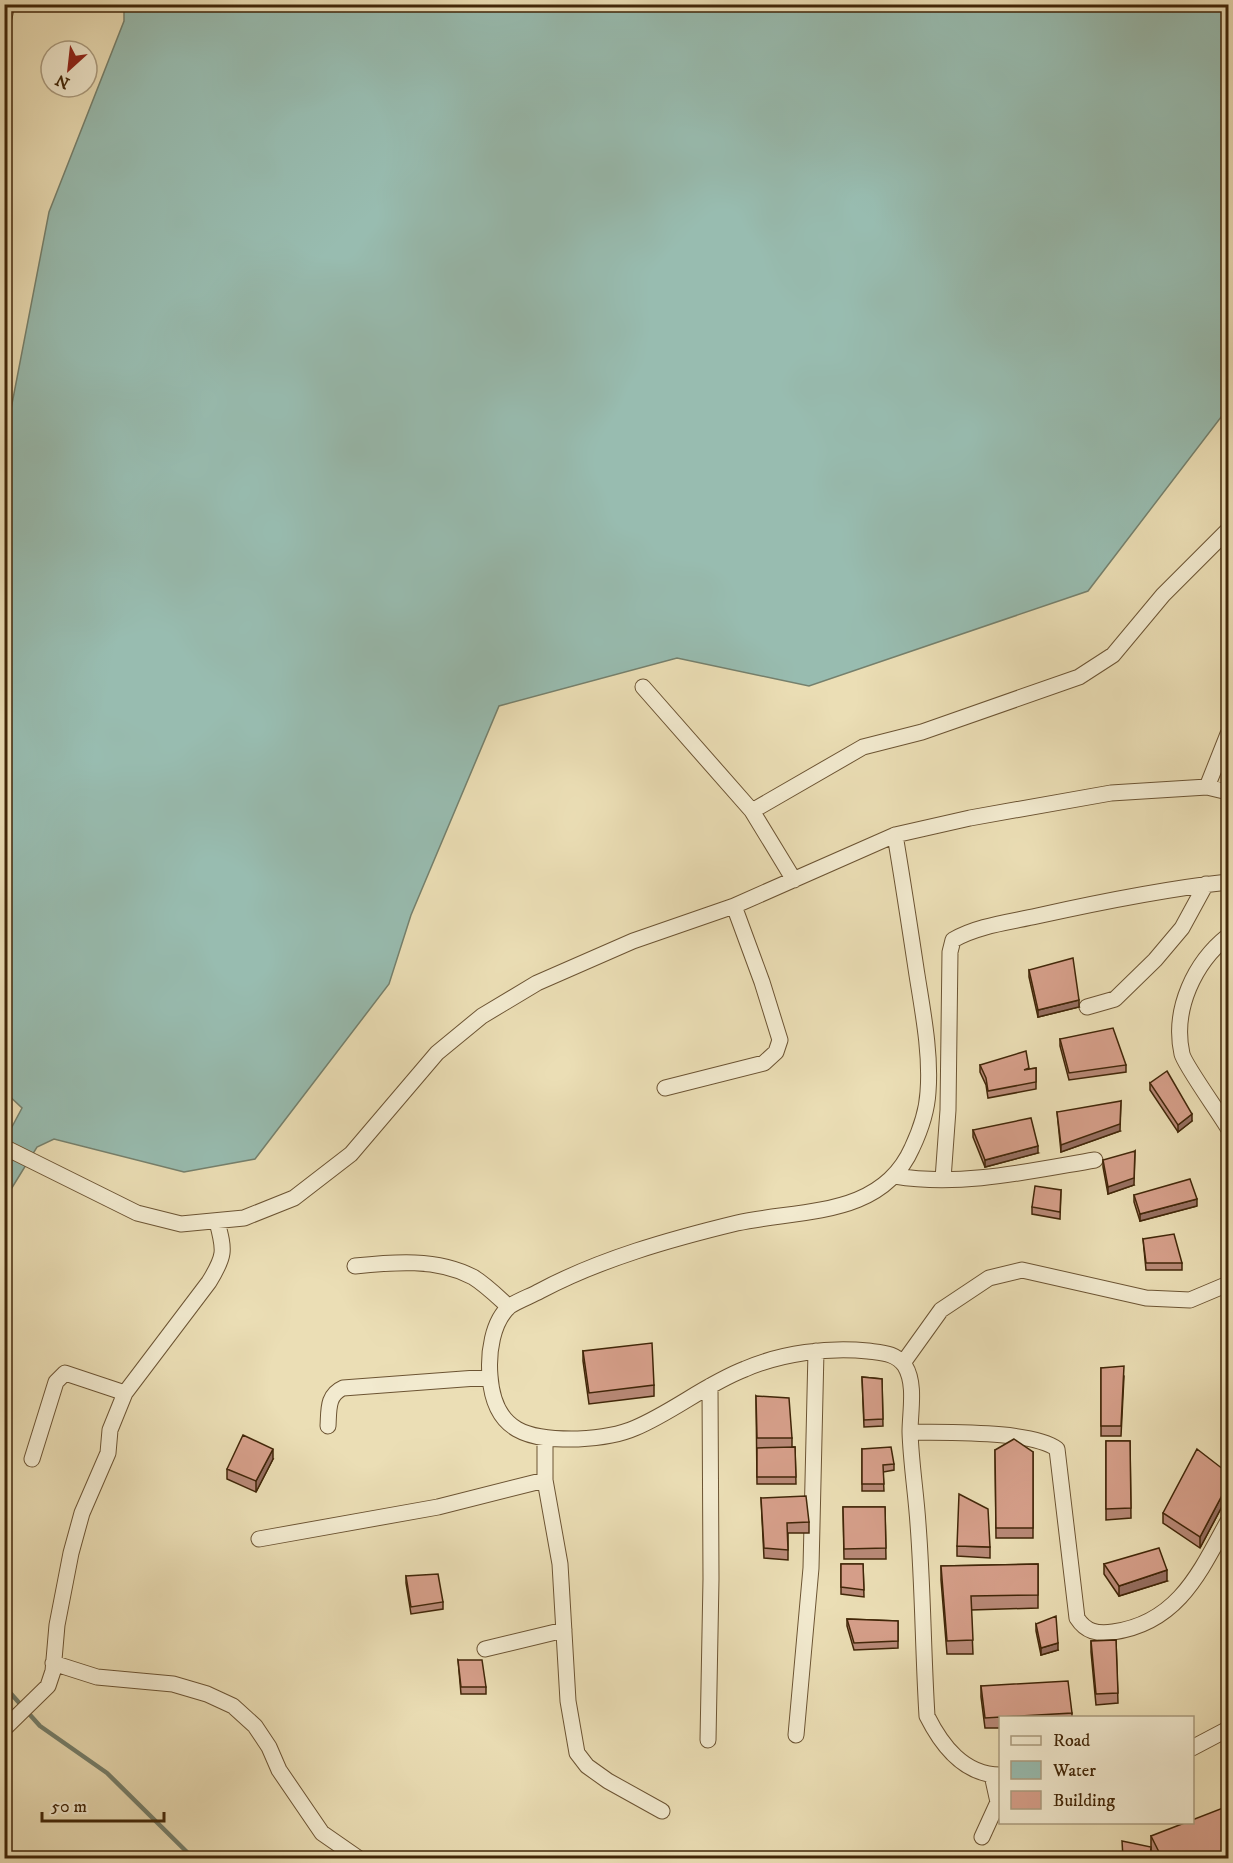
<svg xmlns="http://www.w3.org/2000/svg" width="1233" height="1863" font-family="'IM FELL DW Pica',serif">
  <rect width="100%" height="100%" fill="#ebdeb5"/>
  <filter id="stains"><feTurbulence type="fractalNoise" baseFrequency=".00333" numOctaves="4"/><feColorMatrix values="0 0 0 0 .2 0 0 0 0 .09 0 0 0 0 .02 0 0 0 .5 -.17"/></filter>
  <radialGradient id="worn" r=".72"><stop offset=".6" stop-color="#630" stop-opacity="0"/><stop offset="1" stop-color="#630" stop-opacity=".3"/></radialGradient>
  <!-- water -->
  <path fill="#98bcb0" stroke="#75806d" stroke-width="1.5" d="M124 5H1228V408L1088 591 809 686 677 658 499 706 411 915 389 984 255 1159 184 1172 54 1139 37 1147 5 1199V1140L22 1108 4 1091 5 440 49 212 124 21Z"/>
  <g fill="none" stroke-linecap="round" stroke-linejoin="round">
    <!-- stream -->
    <path stroke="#75806d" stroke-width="4.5" d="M4 1686 40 1726 107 1773 193 1858"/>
    <defs>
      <path id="minor" d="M4 18 7 4
        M643 687 752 811 794 880
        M1207 787 1228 734
        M752 811 863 747 922 732 1079 677 1113 655 1163 595 1228 530
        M895 835C903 882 910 929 917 975 923 1013 931 1054 928 1092 927 1110 920 1131 912 1148 881 1218 800 1209 737 1223 671 1239 600 1259 540 1291 531 1296 519 1300 510 1306 492 1321 488 1354 490 1376 494 1433 529 1440 578 1439 597 1438 617 1436 635 1428 673 1412 706 1384 745 1369 782 1353 828 1347 868 1351 883 1353 896 1353 905 1366 916 1384 910 1412 910 1432 911 1463 916 1493 918 1524 923 1588 923 1652 927 1716 942 1746 964 1775 1000 1775
        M1228 936C1195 962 1172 1009 1182 1054 1184 1064 1220 1114 1228 1128
        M1087 1007 1115 999 1155 960 1182 928 1206 884
        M665 1088 764 1063 776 1052 780 1040 762 982 734 906
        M4 1147 137 1213 181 1224 244 1218 294 1198 351 1154 437 1053 482 1016 537 983 633 941 734 906 895 835 970 818 1111 793 1207 787 1228 792
        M895 1176C960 1187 1030 1171 1095 1160
        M943 1179 948 1110 950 952 953 940C976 926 1010 922 1037 916 1100 902 1164 889 1228 882
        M355 1266C393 1262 437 1258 473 1277 486 1285 498 1297 509 1307
        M903 1363 941 1310 989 1278 1022 1270 1146 1298 1190 1300 1228 1284
        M328 1426C329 1410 327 1395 343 1388L490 1377
        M910 1432C945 1433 1031 1430 1057 1449L1077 1618C1086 1632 1097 1634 1113 1632 1178 1623 1200 1572 1228 1521
        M545 1440V1480L560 1564 568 1701 577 1753 587 1766 608 1781 662 1811
        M32 1459 56 1382 65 1373 125 1393
        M259 1539 438 1507 545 1480
        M485 1649 564 1630
        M53 1663 97 1677 173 1684 207 1694 233 1706 255 1726 269 1747 279 1770 322 1833 358 1858
        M4 1729 48 1686 53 1671 57 1625 71 1553 82 1513 108 1453 110 1430 125 1393 209 1282C225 1256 225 1251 217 1222
        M796 1735 811 1568 816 1351
        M708 1740 711 1579 710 1386
        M1192 1748 1228 1729
        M982 1837 998 1802 992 1775"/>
    </defs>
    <!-- minor casing -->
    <use href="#minor" stroke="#6c5433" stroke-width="17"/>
    <!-- minor -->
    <use href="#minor" stroke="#f2eacf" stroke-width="15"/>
  </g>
  <!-- wall -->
  <path fill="#b88977" stroke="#412608" stroke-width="1.5" d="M1029 970 1079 1007 1038 1017 1029 977Z
    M1060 1039 1126 1065V1072L1069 1080 1060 1046Z
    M980 1065 1029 1069 1036 1068V1089L988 1098 986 1085 980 1072Z
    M1150 1083 1192 1121 1178 1132 1150 1090Z
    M1057 1112 1120 1131 1061 1152Z
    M973 1130 1038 1153 985 1167 973 1137Z
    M1103 1160 1134 1185 1108 1194 1103 1167Z
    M1061 1190 1060 1219 1032 1214V1207Z
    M1134 1195 1197 1206 1140 1221 1134 1202Z
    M1143 1239 1182 1263V1270H1146Z
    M583 1351 654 1385V1396L589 1404 583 1361Z
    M1101 1368 1124 1376 1121 1436H1101Z
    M862 1377 882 1379 883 1426 864 1427Z
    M756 1396 792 1438V1447H795L796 1484H757Z
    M1106 1441H1130L1131 1518 1106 1520Z
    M862 1449 894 1464V1470L883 1472 884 1491H862Z
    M995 1450 1033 1452V1538H996Z
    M273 1459 256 1492 227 1479V1469Z
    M1228 1473V1495L1200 1548 1163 1523V1513Z
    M761 1498 809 1522V1533H788V1560L764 1558Z
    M843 1507H885L886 1559H844Z
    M957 1546 990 1547V1558L957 1556Z
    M841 1564H863L864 1597 841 1594Z
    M1038 1564V1608L971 1610 973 1654H947L941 1580V1566Z
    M1104 1564 1167 1581 1119 1596 1104 1574Z
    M406 1576 443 1602V1609L411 1614 406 1583Z
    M847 1619 898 1621V1648L854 1650 847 1626Z
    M1036 1624 1058 1650 1041 1655 1036 1631Z
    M1116 1640 1118 1703 1096 1705 1091 1652V1641Z
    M458 1660 486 1687V1694H461Z
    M981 1686 1072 1713V1718H1000V1728H985L981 1697Z
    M1151 1836 1228 1858H1156L1151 1850Z"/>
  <!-- shaded-wall -->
  <path fill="#966f61" stroke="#412608" stroke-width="1.5" d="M1079 1000V1007L1038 1017V1010Z
    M1121 1101 1120 1131 1061 1152V1145Z
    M1192 1114V1121L1178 1132V1125Z
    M1038 1146V1153L985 1167V1160Z
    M1135 1151 1134 1185 1108 1194V1187Z
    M1197 1199V1206L1140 1221V1214Z
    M273 1449V1459L256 1492V1481Z
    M1228 1484V1495L1200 1548V1537Z
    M1167 1570V1581L1119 1596V1586Z
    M1058 1643V1650L1041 1655V1648Z"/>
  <!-- building -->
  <path fill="#d69f8a" stroke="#412608" stroke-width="1.5" d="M1073 958 1079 1000 1038 1010 1029 970Z
    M1113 1028 1126 1065 1069 1073 1060 1039Z
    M1026 1051 1029 1068 1024 1070 1036 1068V1082L988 1091 986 1078 980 1065Z
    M1167 1071 1192 1114 1178 1125 1150 1083Z
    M1121 1101 1120 1124 1061 1145 1057 1112Z
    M1031 1118 1038 1146 985 1160 973 1130Z
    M1135 1151 1134 1178 1108 1187 1103 1160Z
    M1190 1179 1197 1199 1140 1214 1134 1195Z
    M1035 1186 1061 1190 1060 1212 1032 1207Z
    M1174 1234 1182 1263H1146L1143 1239Z
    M652 1343 654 1385 589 1393 583 1351Z
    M1124 1366 1121 1426H1101V1368Z
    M862 1377 882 1379 883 1419 864 1420Z
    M756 1396 789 1398 792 1438H757Z
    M243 1435 273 1449 256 1481 227 1469Z
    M1014 1439 1033 1452V1528H996L995 1450Z
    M1106 1441H1130L1131 1508 1106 1509Z
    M795 1447 796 1477H757V1448Z
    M891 1447 894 1464 883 1465 884 1484H862V1449Z
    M1197 1449 1228 1473V1484L1200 1537 1163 1513Z
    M959 1494 988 1509 990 1547 957 1546Z
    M806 1496 809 1522 787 1523 788 1550 764 1548 761 1498Z
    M843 1507H885L886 1548 844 1549Z
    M1159 1548 1167 1570 1119 1586 1104 1564Z
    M841 1564H863L864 1590 841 1587Z
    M1038 1564V1595L971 1596 973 1640 947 1641 941 1566Z
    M438 1574 443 1602 411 1607 406 1576Z
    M1056 1616 1058 1643 1041 1648 1036 1624Z
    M847 1619 898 1621V1641L854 1643Z
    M1116 1640 1118 1693 1096 1694 1091 1641Z
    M458 1660H482L486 1687H461Z
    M1068 1681 1072 1713 985 1718 981 1686Z
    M1228 1806V1858H1162L1151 1836 1187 1822H1192V1820Z
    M1122 1841 1151 1847 1150 1858H1123Z"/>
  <!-- margin -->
  <rect width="1233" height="1863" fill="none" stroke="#ebdeb5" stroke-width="24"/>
  <rect x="6" y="6" width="1221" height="1851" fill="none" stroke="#412608" stroke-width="3"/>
  <rect x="12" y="12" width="1209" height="1839" fill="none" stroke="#412608" stroke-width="1.5"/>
  <!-- legend -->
  <rect x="999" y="1716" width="195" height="108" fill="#f2eacf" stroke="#ab9c7f" stroke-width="1.5"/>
  <rect x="1011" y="1736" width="30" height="9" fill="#f2eacf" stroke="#ab9c7f" stroke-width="1.5"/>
  <text x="1053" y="1746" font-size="18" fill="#412608">Road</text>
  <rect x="1011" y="1761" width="30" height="18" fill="#98bcb0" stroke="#ab9c7f" stroke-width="1.5"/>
  <text x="1053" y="1776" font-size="18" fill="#412608">Water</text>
  <rect x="1011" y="1791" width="30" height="18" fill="#d69f8a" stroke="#ab9c7f" stroke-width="1.5"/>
  <text x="1053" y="1806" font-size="18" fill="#412608">Building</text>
  <!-- north arrow -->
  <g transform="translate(69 69) rotate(207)"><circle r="28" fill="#f2eacf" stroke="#ab9c7f" stroke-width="1.5"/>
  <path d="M0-4.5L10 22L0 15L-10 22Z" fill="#8f2418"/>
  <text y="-9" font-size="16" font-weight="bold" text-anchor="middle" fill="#412608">N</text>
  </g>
  <!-- scale -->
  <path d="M42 1812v9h122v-9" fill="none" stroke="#412608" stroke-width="3"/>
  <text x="51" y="1812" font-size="18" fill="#412608" stroke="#f2eacf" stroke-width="4.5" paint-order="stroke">50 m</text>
  <rect width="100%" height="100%" filter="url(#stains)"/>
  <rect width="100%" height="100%" fill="url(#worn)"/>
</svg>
